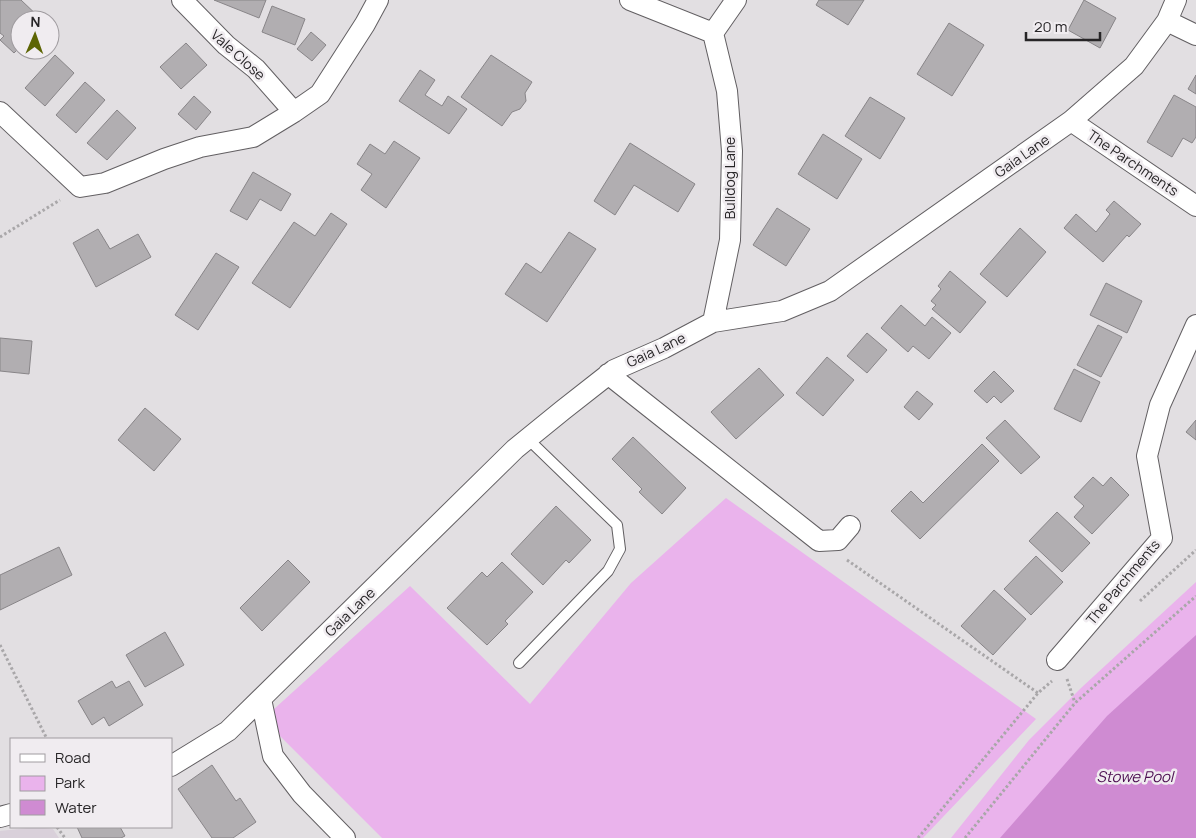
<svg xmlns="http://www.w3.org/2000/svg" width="1196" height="838" font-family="Manrope,sans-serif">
  <rect width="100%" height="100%" fill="#e2dfe2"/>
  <!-- built -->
  <path fill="#d9d0da" d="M36 827 53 829 59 838H0V831Z"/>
  <!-- green -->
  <path fill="#eab3ec" d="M726 498 1036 719 923 838H382L263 719 410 586 530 704 631 583Z
    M1196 582V838H951L1029 740 1081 688Z"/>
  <!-- water -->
  <path fill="#cf8bd2" d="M1196 635V838H1000L1107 716Z"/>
  <!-- building -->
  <path fill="#b1aeb1" stroke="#888588" d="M0 0H21L42 20H20V47L14 53 0 40 4 36 0 33Z
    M214 0H266L259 18Z
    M819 0H864L848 25 816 5Z
    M1084 0 1116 18 1100 48 1068 30Z
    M272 6 305 19 295 45 262 32Z
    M949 23 984 45 952 96 917 74Z
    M311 32 326 45 312 61 297 49Z
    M186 43 207 65 181 89 160 67Z
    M55 55 74 73 45 106 25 88Z
    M491 55 532 82 525 93 526 101 520 109 512 112 502 126 461 97Z
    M420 70 435 80 425 95 442 106 448 96 467 109 449 134 399 101Z
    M1196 75V94L1188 89Z
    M85 82 105 100 76 133 56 115Z
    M1174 95 1196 107V137L1192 143 1183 138 1172 157 1147 142Z
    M194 96 211 112 196 130 178 114Z
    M870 97 905 118 880 159 845 136Z
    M117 110 136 128 107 160 87 143Z
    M823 134 862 159 837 199 798 174Z
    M394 141 420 158 386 208 361 190 372 174 357 164 370 144 385 154Z
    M630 143 695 184 678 212 634 185 615 215 594 201Z
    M253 172 291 194 281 211 260 199 247 220 230 211Z
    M1114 201 1141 224 1129 237 1127 235 1103 262 1064 228 1076 214 1096 232 1110 214 1106 210Z
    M777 208 810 229 786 266 753 245Z
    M331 213 347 224 290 308 252 283 294 222 315 236Z
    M1020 228 1046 252 1007 297 980 274Z
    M98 229 110 249 138 234 151 257 96 287 73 243Z
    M569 232 596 249 547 322 505 294 526 263 541 273Z
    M216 253 239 267 198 330 175 315Z
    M950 271 986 302 960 333 932 309 936 305 931 301 941 289 938 286Z
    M1106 283 1142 301 1127 333 1090 315Z
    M901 305 925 326 932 317 951 333 929 359 913 346 908 352 881 328Z
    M1098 325 1122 337 1101 377 1077 365Z
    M867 333 887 350 867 373 847 356Z
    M0 338 32 341 29 374 0 371Z
    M827 357 854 380 823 416 796 393Z
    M759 368 784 395 736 439 711 412Z
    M1074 369 1100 382 1081 422 1054 409Z
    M994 371 1014 391 1001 403 994 396 987 403 974 391Z
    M917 391 933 404 919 420 904 407Z
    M145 408 181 439 154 471 118 440Z
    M1005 420 1040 457 1021 474 986 438Z
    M1196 420V440L1186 432Z
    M633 437 686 488 662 514 639 492 642 489 612 459Z
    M982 444 999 461 920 539 891 511 911 491 923 503Z
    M1093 477 1103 486 1111 477 1129 495 1092 534 1074 517 1084 506 1074 497Z
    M556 506 591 540 569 563 566 560 543 585 511 554Z
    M1057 512 1090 543 1062 572 1029 541Z
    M59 547 72 575 0 610V575Z
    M1036 556 1063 582 1031 615 1004 589Z
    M288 560 310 582 262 631 240 608Z
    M502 562 533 592 505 621 508 624 487 645 447 608 482 572 487 577Z
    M994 590 1026 619 993 655 961 626Z
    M165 632 184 665 145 687 126 655Z
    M112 681 116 688 129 681 143 705 109 726 104 717 92 725 78 701Z
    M212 765 236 801 240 798 256 822 233 838H212L178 789Z
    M77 827H120L125 836 121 838H82Z"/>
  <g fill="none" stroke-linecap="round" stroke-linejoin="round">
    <defs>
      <path id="service" d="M519 663 608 571 620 549 617 525 528 439"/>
      <path id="minor" d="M182 0 226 45 256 69 294 112
        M630 0 713 33 727 91 732 151 730 240 713 322
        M1167 21 1196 35
        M713 33 736 0
        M0 112 80 187 105 183 164 159 200 147 253 137 294 112 320 94 365 24 378 0
        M1071 121 1196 206
        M608 374 819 541 838 540 850 526
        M1057 660 1162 538 1147 456 1160 405 1196 325
        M261 699 273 756 302 794 345 838
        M171 766 228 731 515 449 563 410 614 370 664 348 713 322 782 311 830 291 1071 121 1134 66 1167 21 1176 0
        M0 817 11 814"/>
    </defs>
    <!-- service casing -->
    <use href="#service" stroke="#625f62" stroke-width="12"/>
    <!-- minor casing -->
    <use href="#minor" stroke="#625f62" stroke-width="22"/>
    <!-- path -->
    <path stroke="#a9a7a9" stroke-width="3" stroke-dasharray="2.5 2.5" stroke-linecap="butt" d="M0 237 60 200
      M847 560 1038 693
      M1140 601 1196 550
      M0 645 47 739
      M1067 679 1075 703
      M57 827 65 838
      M918 838 1038 693 1052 681
      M965 838 1075 703 1196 596"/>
    <!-- service -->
    <use href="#service" stroke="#fff" stroke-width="10"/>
    <!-- minor -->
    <use href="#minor" stroke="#fff" stroke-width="20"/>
  </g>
  <g text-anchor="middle" stroke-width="5" stroke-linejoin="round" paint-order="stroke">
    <!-- street labels -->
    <g font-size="14" fill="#272527" stroke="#f0ecf0">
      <text transform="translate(238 55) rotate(42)" y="5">Vale Close</text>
      <text transform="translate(1022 156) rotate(-35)" y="5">Gaia Lane</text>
      <text transform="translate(1133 163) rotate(34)" y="5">The Parchments</text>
      <text transform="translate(730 178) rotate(-90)" y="5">Bulldog Lane</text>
      <text transform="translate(656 350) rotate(-25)" y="5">Gaia Lane</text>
      <text transform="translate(1123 582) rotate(-50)" y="5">The Parchments</text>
      <text transform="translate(350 612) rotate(-44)" y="5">Gaia Lane</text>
    </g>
    <!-- water labels -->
    <g font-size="15" font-style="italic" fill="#4c0e51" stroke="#f0ecf0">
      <text x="1135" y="782">Stowe Pool</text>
    </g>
  </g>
  <!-- legend -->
  <rect x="10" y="738" width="162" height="90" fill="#f0ecf0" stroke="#a09ca0"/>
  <rect x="20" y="754" width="25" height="8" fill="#ffffff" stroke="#a09ca0"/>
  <text x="55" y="763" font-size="15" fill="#272527">Road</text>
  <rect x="20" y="776" width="25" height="15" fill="#eab3ec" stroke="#a09ca0"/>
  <text x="55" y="788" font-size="15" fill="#272527">Park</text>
  <rect x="20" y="800" width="25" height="15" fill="#cf8bd2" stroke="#a09ca0"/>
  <text x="55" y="813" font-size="15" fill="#272527">Water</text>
  <!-- north arrow -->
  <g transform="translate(35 35) rotate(2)"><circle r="24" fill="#f0ecf0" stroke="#a09ca0"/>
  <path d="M0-4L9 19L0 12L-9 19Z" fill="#5d6504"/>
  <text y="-8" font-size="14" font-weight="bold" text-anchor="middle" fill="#272527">N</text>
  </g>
  <!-- scale -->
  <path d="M1026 32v8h74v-8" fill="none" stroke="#272527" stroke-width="2.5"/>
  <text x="1034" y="32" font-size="15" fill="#272527" stroke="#f0ecf0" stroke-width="4" paint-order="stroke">20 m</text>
</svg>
